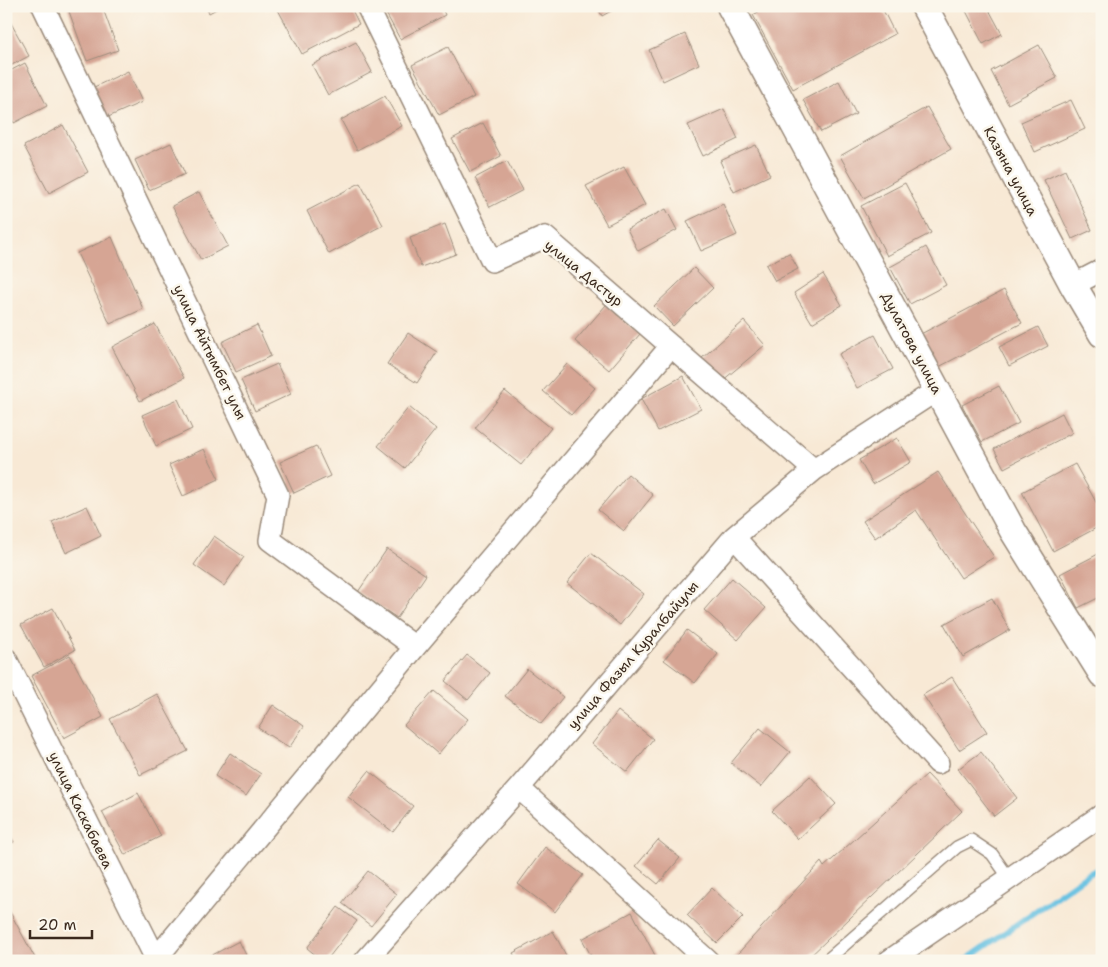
<svg xmlns="http://www.w3.org/2000/svg" width="1108" height="967" font-family="'Shantell Sans',sans-serif">
  <rect width="100%" height="100%" fill="#fbf7ec"/>
  <filter id="ink" filterUnits="userSpaceOnUse"><feTurbulence type="fractalNoise" baseFrequency=".02" numOctaves="2"/><feDisplacementMap in="SourceGraphic" scale="10" xChannelSelector="R" yChannelSelector="G"/><feConvolveMatrix kernelMatrix="1 2 1 2 8 2 1 2 1" color-interpolation-filters="sRGB"/></filter>
  <filter id="wash" filterUnits="userSpaceOnUse"><feTurbulence type="fractalNoise" baseFrequency=".0096" numOctaves="4" result="noise"/><feDisplacementMap in="SourceGraphic" scale="20" xChannelSelector="R" yChannelSelector="G"/><feGaussianBlur stdDeviation="1.12" result="paint"/><feColorMatrix in="noise" values="0 0 0 0 0 0 0 0 0 0 0 0 0 0 0 0 0 1.4 0 .05"/><feComposite in="paint" operator="in"/></filter>
  <g filter="url(#wash)">
    <rect width="100%" height="100%" fill="#f8e9d5"/>
    <g fill="none" stroke-linecap="round" stroke-linejoin="round">
      <!-- stream -->
      <path stroke="#63c0e1" stroke-width="6" d="M965 961 1085 876 1102 867"/>
    </g>
    <g id="blocks">
      <!-- building -->
      <path fill="#d6a594" d="M67 6H102L118 50 87 61Z
        M205 6H222L209 13Z
        M276 6H350L359 24 302 54Z
        M382 6H441L445 15 400 39Z
        M597 6H620L602 16Z
        M769 6H881L895 34 793 89 753 15Z
        M975 6H987L1002 34 983 44 966 11Z
        M6 14 29 56 6 68Z
        M685 34 699 64 663 81 649 50Z
        M356 42 372 72 328 95 312 65Z
        M1039 45 1057 78 1008 104 991 71Z
        M448 47 474 97 439 115 412 65Z
        M25 63 47 106 14 123 6 108V73Z
        M128 71 142 102 106 118 92 88Z
        M839 81 856 114 821 132 803 100Z
        M385 96 402 126 357 150 341 120Z
        M1071 100 1085 129 1035 152 1021 122Z
        M927 107 951 149 864 198 840 156Z
        M724 109 738 139 703 156 688 125Z
        M483 123 501 156 470 172 452 139Z
        M63 125 88 172 49 193 24 146Z
        M171 143 185 174 149 190 135 160Z
        M756 145 770 175 734 192 720 161Z
        M507 161 523 190 490 207 475 178Z
        M624 167 645 205 607 225 586 186Z
        M1065 170 1092 230 1072 239 1044 180Z
        M360 183 383 225 329 254 307 211Z
        M905 183 931 233 887 256 861 206Z
        M199 192 228 246 201 260 172 206Z
        M723 204 737 235 701 251 687 221Z
        M666 209 677 230 638 251 627 229Z
        M445 224 456 254 421 267 410 238Z
        M112 237 143 309 110 324 77 253Z
        M926 247 946 285 910 304 890 267Z
        M789 253 798 269 775 281 766 265Z
        M694 268 713 288 673 326 654 306Z
        M823 274 842 305 812 323 794 293Z
        M1004 290 1022 323 937 368 919 335Z
        M606 305 640 334 609 370 575 341Z
        M744 321 765 345 722 381 702 358Z
        M155 324 184 378 140 401 112 347Z
        M257 325 271 356 236 372 222 342Z
        M1038 327 1048 346 1009 366 999 347Z
        M408 333 437 352 417 383 387 364Z
        M875 335 893 369 857 388 839 354Z
        M277 364 291 394 255 411 241 380Z
        M567 364 595 388 571 415 543 391Z
        M683 376 701 409 658 431 641 399Z
        M999 386 1019 423 982 442 962 405Z
        M505 391 551 428 521 465 475 428Z
        M178 399 192 429 156 446 142 415Z
        M409 407 436 429 405 468 378 446Z
        M1062 413 1072 433 1004 468 994 449Z
        M897 438 911 462 873 484 859 460Z
        M316 446 330 476 294 493 280 462Z
        M204 449 219 479 183 496 169 465Z
        M1075 464 1102 513V525L1053 551 1022 492Z
        M938 472 994 557 961 578 916 510 875 538 863 521Z
        M628 474 653 495 624 531 598 510Z
        M87 506 101 536 66 553 52 522Z
        M214 536 244 557 224 586 194 565Z
        M387 549 426 575 397 618 358 592Z
        M1102 552V596L1078 608 1060 574Z
        M591 553 644 594 620 625 567 583Z
        M732 578 766 608 738 640 704 610Z
        M992 598 1010 630 963 657 944 624Z
        M53 608 75 650 44 667 21 625Z
        M687 630 718 654 695 683 664 660Z
        M70 655 103 717 64 738 31 676Z
        M467 655 490 673 468 700 445 681Z
        M527 669 563 697 541 724 505 696Z
        M952 677 987 732 959 750 923 695Z
        M434 691 468 719 438 754 404 725Z
        M157 694 188 751 140 775 110 719Z
        M273 705 304 726 289 748 258 728Z
        M618 711 653 739 627 772 592 744Z
        M760 728 790 752 761 787 731 763Z
        M981 752 1017 798 994 816 958 769Z
        M230 753 261 774 246 796 215 776Z
        M369 771 413 806 393 832 348 797Z
        M927 774 962 811 805 961 732 960 821 862 824 867Z
        M810 776 836 804 798 839 772 811Z
        M138 793 161 836 125 855 102 812Z
        M6 828 14 842 6 846Z
        M658 840 680 858 658 884 636 866Z
        M545 847 583 875 555 912 518 884Z
        M368 871 397 894 371 926 342 903Z
        M712 888 743 917 717 943 687 915Z
        M6 905 35 958 31 961H8L6 958Z
        M338 907 357 921 326 961H323L307 948Z
        M632 912 658 961H594L582 939Z
        M553 931 569 961H517L513 953Z
        M239 941 249 961H201Z"/>
    </g>
  </g>
  <g filter="url(#ink)">
    <use href="#blocks" fill-opacity="0" stroke="#9a8a7a" stroke-width="1"/>
    <g fill="none" stroke-linecap="round" stroke-linejoin="round">
      <defs>
        <path id="service" d="M826 961 957 847 971 840 992 854 1009 878"/>
        <path id="minor" d="M43 6 278 495 270 540 415 647
          M367 6 492 261 545 237 814 470
          M1073 285 1102 270
          M734 537 938 763
          M6 659 157 961
          M519 788 708 961
          M154 961 415 647 671 346
          M365 961 519 788 734 537 814 470 937 390
          M889 961 1102 815"/>
        <path id="tertiary" d="M730 6 1013 531 1102 674
          M924 6 1073 285 1102 334"/>
      </defs>
      <!-- service casing -->
      <use href="#service" stroke="#9a8a7a" stroke-width="14"/>
      <!-- minor casing -->
      <use href="#minor" stroke="#9a8a7a" stroke-width="24"/>
      <!-- tertiary casing -->
      <use href="#tertiary" stroke="#9a8a7a" stroke-width="29"/>
      <!-- service -->
      <use href="#service" stroke="#fff" stroke-width="11"/>
      <!-- minor -->
      <use href="#minor" stroke="#fff" stroke-width="21"/>
      <!-- tertiary -->
      <use href="#tertiary" stroke="#fff" stroke-width="26"/>
    </g>
  </g>
  <g text-anchor="middle" stroke-width="5" stroke-linejoin="round" paint-order="stroke">
    <!-- street labels -->
    <g font-size="14" fill="#3b2a1e" stroke="#fbf7ec">
      <text transform="translate(1011 171) rotate(62)" y="5">Казына улица</text>
      <text transform="translate(584 273) rotate(39)" y="5">улица Дастур</text>
      <text transform="translate(912 343) rotate(62)" y="5">Дулатова улица</text>
      <text transform="translate(210 352) rotate(64)" y="5">улица Айтымбет улы</text>
      <text transform="translate(633 655) rotate(-49)" y="5">улица Фазыл Куралбайулы</text>
      <text transform="translate(81 810) rotate(64)" y="5">улица Каскабаева</text>
    </g>
  </g>
  <!-- margin -->
  <rect width="1108" height="967" fill="none" stroke="#fbf7ec" stroke-width="25"/>
  <!-- scale -->
  <path d="M30 930v8h62v-8" fill="none" stroke="#3b2a1e" stroke-width="2.5"/>
  <text x="38" y="930" font-size="15" fill="#3b2a1e" stroke="#fbf7ec" stroke-width="4" paint-order="stroke">20 m</text>
</svg>
